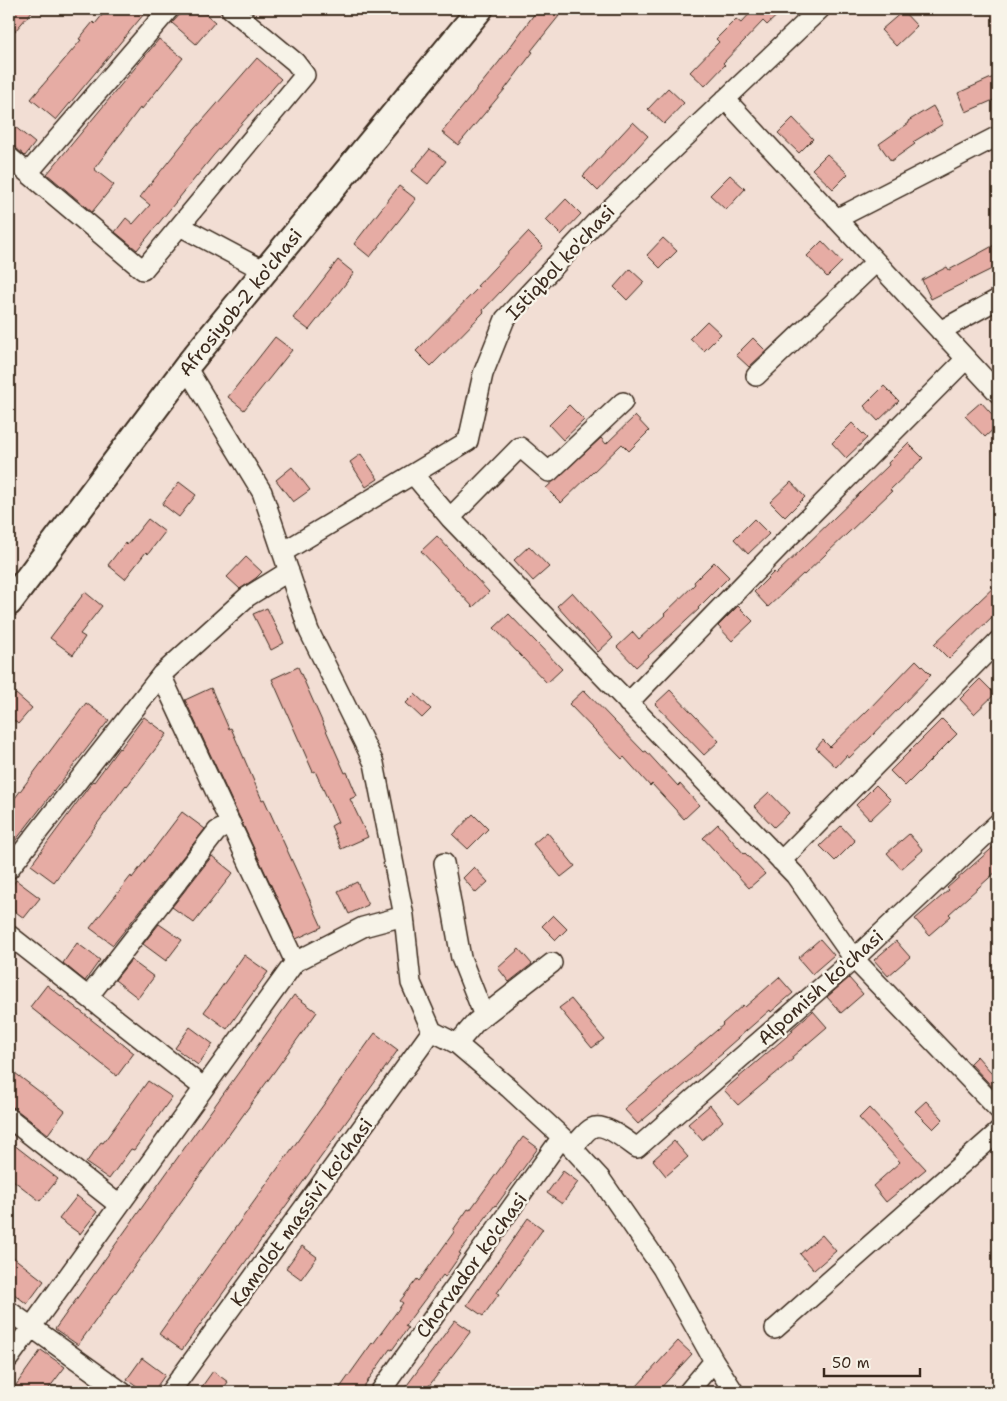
<svg xmlns="http://www.w3.org/2000/svg" width="1007" height="1401" font-family="'Shantell Sans',sans-serif">
  <rect width="100%" height="100%" fill="#f2ded4"/>
  <filter id="ink" filterUnits="userSpaceOnUse"><feTurbulence type="fractalNoise" baseFrequency=".02" numOctaves="2"/><feDisplacementMap in="SourceGraphic" scale="10" xChannelSelector="R" yChannelSelector="G"/><feConvolveMatrix kernelMatrix="1 2 1 2 8 2 1 2 1" color-interpolation-filters="sRGB"/></filter>
  <g filter="url(#ink)">
    <!-- building -->
    <path fill="#e6aca4" stroke="#3b2a1e" d="M9 9H34L9 38Z
      M107 9H137L144 14 56 120 31 99 81 40 79 39 93 22 95 24Z
      M185 9H200L215 22 196 44 172 23Z
      M538 9H551L559 16 531 51 533 52 505 89 458 145 442 132 499 62Z
      M754 9H784L767 25 763 21 723 63 725 65 705 86 690 72 719 42 716 39 736 19 741 23Z
      M903 11 917 26 896 46 881 30Z
      M159 39 183 58 142 109 140 108 94 169 114 185 92 212 47 174Z
      M257 58 281 79 213 156 137 250 115 232 126 218 133 224 150 205 140 197 189 136Z
      M998 75V98L966 112 958 93Z
      M668 88 684 103 664 124 648 109Z
      M933 106 943 124 913 142 915 144 891 161 879 144 909 123 908 121Z
      M793 118 813 139 799 153 778 133Z
      M9 122 35 143 25 156 16 148 9 146Z
      M633 122 648 136 598 191 583 176Z
      M430 149 446 161 428 184 412 171Z
      M827 154 848 174 833 189 812 169Z
      M730 175 745 189 726 210 710 195Z
      M399 186 416 199 370 257 354 244Z
      M566 199 581 214 561 235 546 220Z
      M528 232 543 247 483 310 484 312 431 366 416 351 479 287 477 286Z
      M663 238 677 251 660 268 647 255Z
      M822 241 842 262 827 277 807 256Z
      M998 243V266L931 299 922 280 947 267 949 270Z
      M338 260 354 273 309 330 293 318Z
      M630 269 644 282 627 300 614 287Z
      M707 321 721 334 704 351 690 338Z
      M275 337 292 350 244 410 228 397Z
      M753 338 766 351 749 367 736 355Z
      M884 386 899 401 878 421 864 406Z
      M981 402 998 421V425L985 437 965 416Z
      M569 405 584 420 563 440 549 425Z
      M635 416 649 431 629 451 622 444 561 503 546 488 601 438 606 444Z
      M852 423 867 438 846 458 832 443Z
      M908 443 923 458 890 490 892 491 804 575 803 574 768 607 754 592 774 572 776 574 889 465 888 463Z
      M361 454 378 479 366 487 350 462Z
      M292 467 310 490 293 502 276 480Z
      M179 482 196 495 179 517 162 504Z
      M791 482 805 497 785 517 770 502Z
      M148 519 165 532 148 554 146 552 125 579 108 565 125 543 127 545Z
      M754 519 769 534 748 554 734 539Z
      M437 536 489 592 473 607 421 551Z
      M529 546 549 567 533 581 514 560Z
      M246 557 262 572 256 578 240 589 227 577Z
      M714 562 729 577 698 608 699 609 636 667 617 647 633 632 639 639 665 615 664 614 695 584 694 582Z
      M998 583V611L949 659 934 644Z
      M85 592 102 606 80 634 85 637 73 655 50 638Z
      M572 592 613 638 598 652 557 606Z
      M738 606 753 621 732 641 718 626Z
      M267 608 284 643 271 650 253 614Z
      M509 614 562 669 547 683 494 628Z
      M916 660 931 675 870 738 849 758 847 755 836 767 816 748 823 740 830 747 868 710Z
      M298 667 345 773 347 772 357 796 350 799 368 837 341 849 331 826 338 822 315 771 313 772 272 679Z
      M980 679 995 694 974 714 960 699Z
      M211 688 229 729 231 728 262 800 264 799 322 927 296 939 185 700Z
      M584 690 644 752 646 751 678 786 680 784 699 805 684 819 652 784 650 786 624 757 622 759 569 704Z
      M670 690 719 741 704 755 655 704Z
      M16 694 32 708 18 724 9 716V702Z
      M415 694 431 709 422 718 406 703Z
      M86 703 109 720 9 849V806Z
      M144 717 167 734 127 786 126 785 54 882 31 865 93 781 94 782 119 748 120 749Z
      M942 719 957 734 905 786 890 771Z
      M876 785 891 800 870 820 856 805Z
      M769 792 789 813 774 827 754 806Z
      M182 812 205 829 113 945 90 928 131 876 132 878Z
      M473 814 488 829 468 849 453 835Z
      M718 824 744 854 745 853 765 874 749 888 703 838Z
      M841 826 855 841 835 861 820 846Z
      M547 832 575 866 561 877 533 844Z
      M909 834 923 850 901 869 887 853Z
      M998 843V870L949 914 951 916 929 935 915 919 949 890 947 888Z
      M212 856 233 873 194 923 172 907Z
      M474 867 488 882 476 893 463 878Z
      M16 880 40 898 24 918 9 907V891Z
      M357 882 368 905 349 914 338 891Z
      M553 915 567 929 556 940 542 926Z
      M159 924 182 940 166 961 143 944Z
      M820 939 834 955 812 974 798 958Z
      M896 941 910 957 888 976 874 960Z
      M77 943 100 960 85 981 63 963Z
      M519 949 532 964 509 982 498 968Z
      M244 955 268 972 227 1029 204 1012Z
      M131 960 154 977 138 998 115 980Z
      M779 977 793 993 771 1012 770 1010 722 1052 723 1053 638 1124 624 1109 723 1025 722 1024 743 1005 745 1007Z
      M849 978 863 994 841 1013 827 997Z
      M47 985 134 1053 117 1076 30 1007Z
      M294 995 317 1012 78 1345 55 1329Z
      M571 999 604 1039 592 1048 559 1008Z
      M813 1011 827 1027 792 1057 793 1059 738 1105 724 1090 793 1031 791 1030Z
      M190 1027 213 1044 198 1065 175 1048Z
      M375 1033 398 1050 182 1350 159 1334Z
      M977 1056 998 1080V1093L970 1063Z
      M15 1073 65 1111 48 1134 9 1104V1080Z
      M148 1081 172 1097 134 1150 131 1149 109 1179 86 1163 101 1142 103 1143Z
      M926 1101 943 1119 933 1129 915 1111Z
      M710 1105 723 1121 702 1140 688 1124Z
      M869 1108 926 1169 886 1202 873 1186 900 1162 859 1118Z
      M523 1137 538 1148 496 1206 495 1205 459 1253 461 1254 445 1277 443 1275 405 1326 408 1328 392 1350 390 1349 360 1392H337L372 1343 373 1344 403 1303 400 1301 417 1279 419 1281 454 1232 453 1230 468 1209 470 1210Z
      M9 1141 58 1179 40 1201 9 1177Z
      M674 1141 688 1157 666 1176 653 1160Z
      M563 1171 578 1182 562 1204 547 1193Z
      M77 1196 97 1212 80 1234 59 1219Z
      M528 1218 543 1229 497 1293 499 1294 483 1316 467 1305Z
      M822 1235 836 1251 814 1270 800 1254Z
      M302 1246 317 1257 301 1279 286 1268Z
      M9 1254 44 1281 27 1304 9 1290Z
      M455 1320 471 1331 425 1391 427 1392H402Z
      M678 1341 692 1354 657 1392H644L637 1386Z
      M41 1350 65 1367 46 1392H11Z
      M142 1358 165 1375 153 1392H145L127 1379Z
      M213 1371 228 1382 221 1392H198Z"/>
    <g fill="none" stroke-linecap="round" stroke-linejoin="round">
      <defs>
        <path id="minor" d="M725 99 998 393
          M9 157 143 270 305 75 295 62 231 9
          M28 173 169 9
          M836 219 998 136
          M180 226 265 271
          M940 331 998 299
          M186 367 262 492 309 631 374 763 404 916 411 983 432 1031 457 1044 509 1088 562 1137 600 1178 662 1268 714 1361 734 1392
          M756 376 876 262
          M413 474 450 518 795 875 854 959 998 1109
          M450 518 520 447 549 472 623 402
          M283 552 468 441 483 374 505 319 594 224 820 9
          M161 675 295 962
          M628 703 788 538 966 359
          M781 861 998 641
          M444 863 461 958 484 1016
          M9 869 161 675 247 597 289 571
          M9 935 204 1088
          M88 997 217 831 231 824
          M457 1044 476 1022 552 963
          M9 1118 119 1205
          M572 1148C578 1143 585 1131 592 1128 604 1122 627 1141 637 1148L854 959 998 823
          M9 1311 122 1392
          M775 1329 998 1132
          M9 1358 295 962 363 927 404 916
          M170 1392 432 1031
          M380 1392 562 1137
          M688 1392 714 1361"/>
        <path id="major" d="M9 603 191 361 480 9"/>
      </defs>
      <!-- minor casing -->
      <use href="#minor" stroke="#3b2a1e" stroke-width="22"/>
      <!-- major casing -->
      <use href="#major" stroke="#3b2a1e" stroke-width="29"/>
      <!-- minor -->
      <use href="#minor" stroke="#f7f3e8" stroke-width="19"/>
      <!-- major -->
      <use href="#major" stroke="#f7f3e8" stroke-width="25"/>
    </g>
  </g>
  <g text-anchor="middle" stroke-width="5" stroke-linejoin="round" paint-order="stroke">
    <!-- street labels -->
    <g font-size="19" fill="#3b2a1e" stroke="#f7f3e8">
      <text transform="translate(560 262) rotate(-47)" y="7">Istiqbol ko'chasi</text>
      <text transform="translate(240 302) rotate(-51)" y="7">Afrosiyob-2 ko'chasi</text>
      <text transform="translate(820 987) rotate(-42)" y="7">Alpomish ko'chasi</text>
      <text transform="translate(301 1212) rotate(-54)" y="7">Kamolot massivi ko'chasi</text>
      <text transform="translate(471 1265) rotate(-54)" y="7">Chorvador ko'chasi</text>
    </g>
  </g>
  <!-- margin -->
  <rect width="1007" height="1401" fill="none" stroke="#f7f3e8" stroke-width="30"/>
  <rect x="15" y="15" width="977" height="1371" fill="none" stroke="#3b2a1e" stroke-width="2" filter="url(#ink)"/>
  <!-- scale -->
  <path d="M824 1368v8h96v-8" fill="none" stroke="#3b2a1e" stroke-width="2.5"/>
  <text x="832" y="1368" font-size="15" fill="#3b2a1e" stroke="#f7f3e8" stroke-width="4" paint-order="stroke">50 m</text>
</svg>
